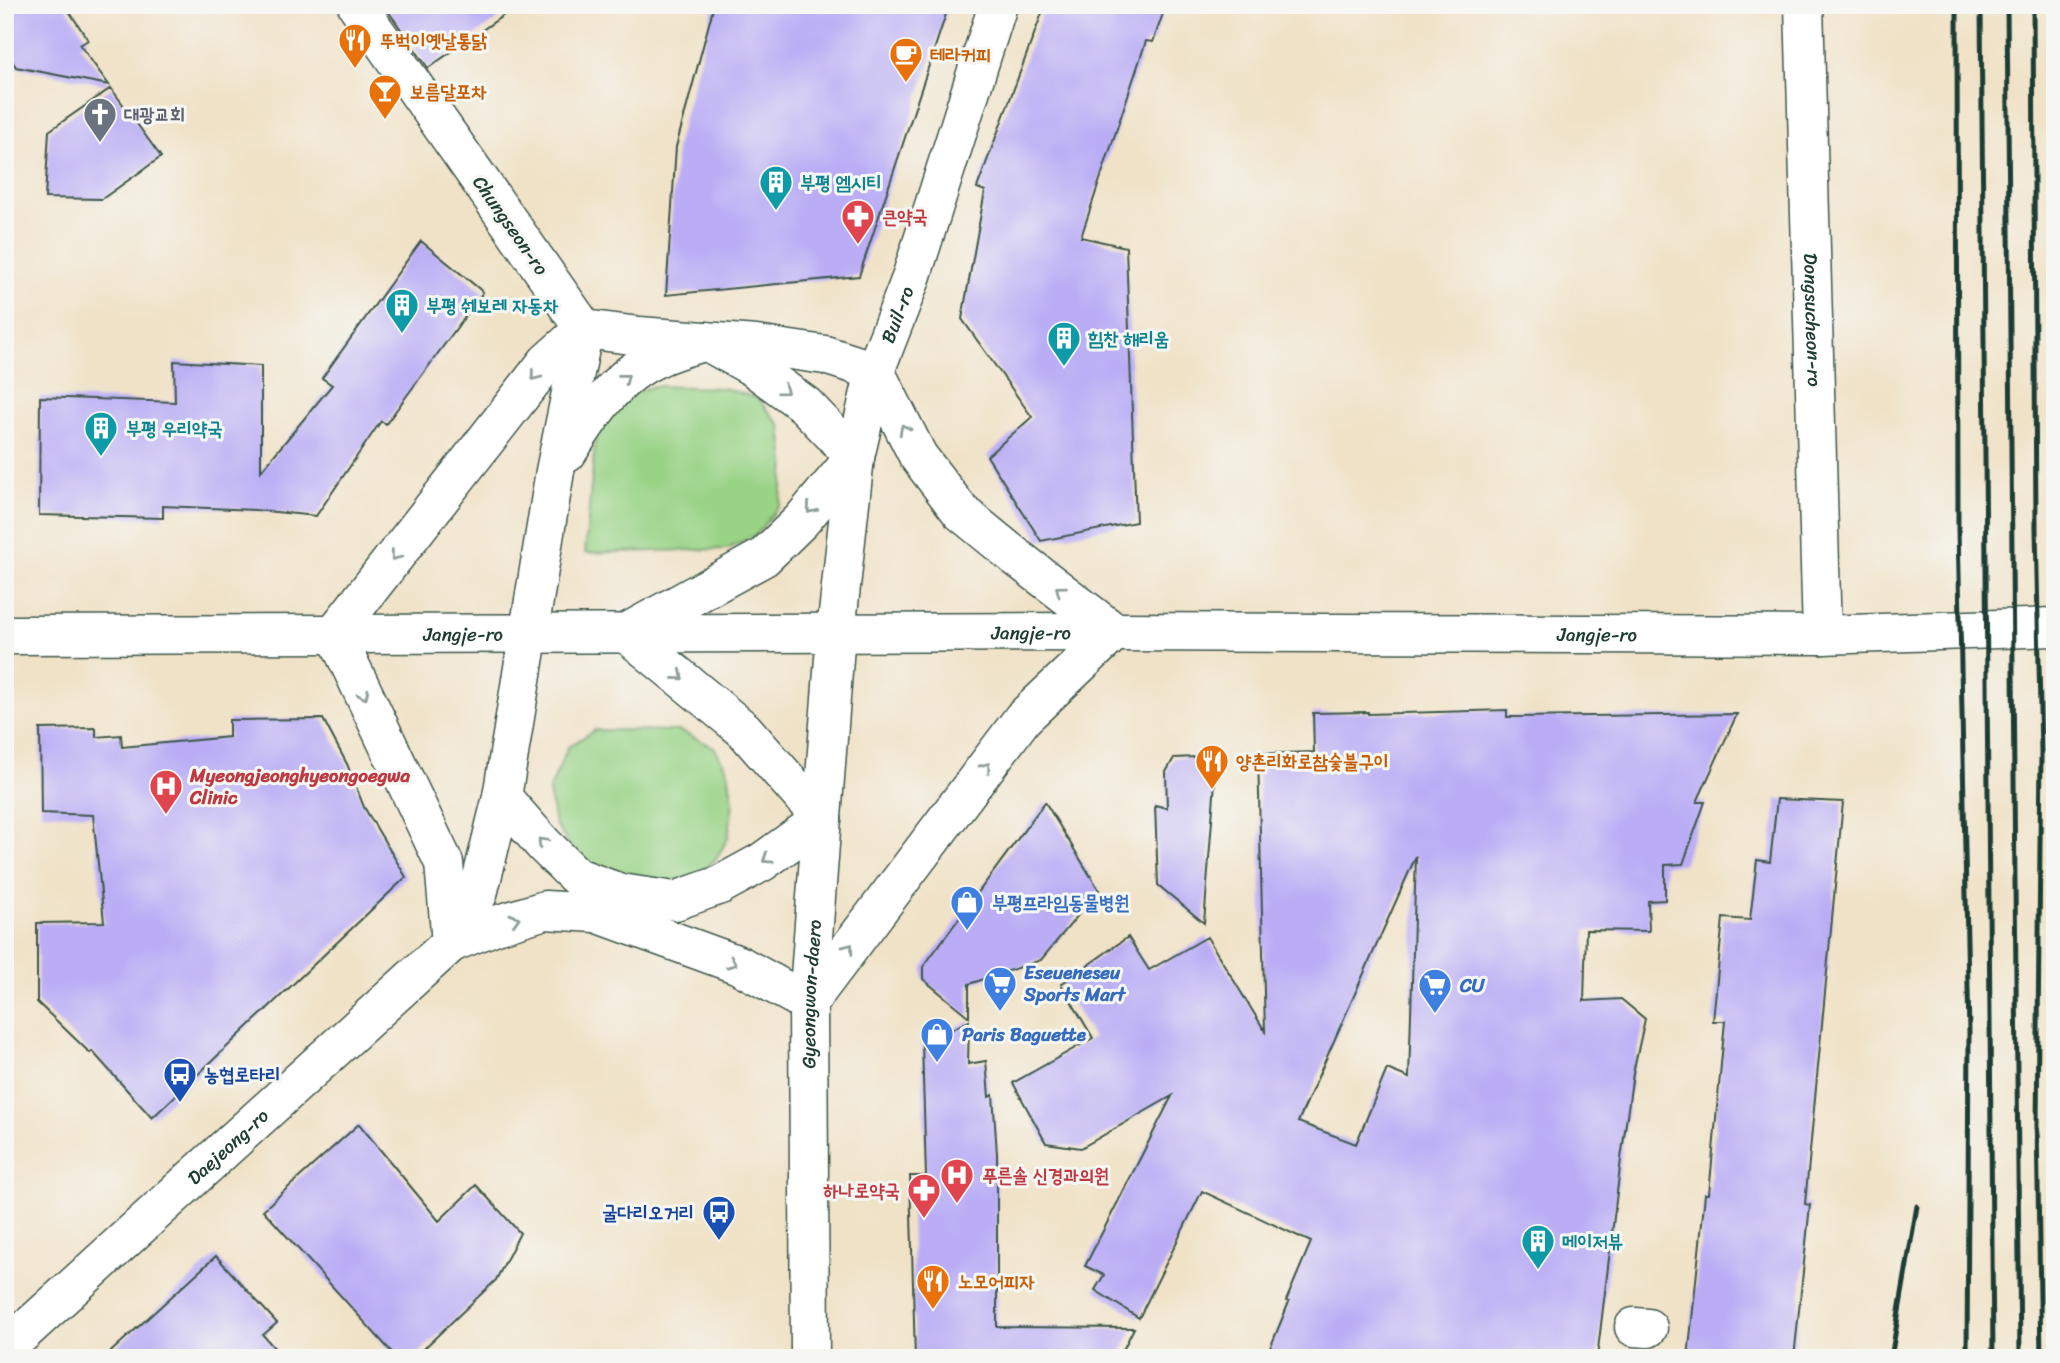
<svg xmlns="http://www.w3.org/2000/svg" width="2060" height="1363" font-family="Sriracha,'Poor Story',sans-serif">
  <rect width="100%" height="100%" fill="#f6f6f2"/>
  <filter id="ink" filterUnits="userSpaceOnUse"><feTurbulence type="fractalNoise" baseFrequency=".0143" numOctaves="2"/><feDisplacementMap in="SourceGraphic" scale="14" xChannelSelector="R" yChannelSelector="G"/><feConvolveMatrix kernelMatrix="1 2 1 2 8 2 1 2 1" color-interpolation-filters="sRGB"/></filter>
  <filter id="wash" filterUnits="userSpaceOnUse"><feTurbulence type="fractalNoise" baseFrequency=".00686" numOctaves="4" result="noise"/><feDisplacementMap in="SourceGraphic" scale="28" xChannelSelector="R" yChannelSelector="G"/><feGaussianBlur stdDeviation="1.57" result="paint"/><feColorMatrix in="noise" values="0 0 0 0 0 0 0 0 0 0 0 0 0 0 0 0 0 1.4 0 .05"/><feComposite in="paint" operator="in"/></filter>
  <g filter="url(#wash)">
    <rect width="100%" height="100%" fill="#f0e2c7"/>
    <!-- green -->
    <path fill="#99d386" stroke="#5c885d" stroke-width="2" d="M654 386 723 388 757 398 781 426 785 464 780 505 756 535 728 549 585 553 596 432 626 395Z
      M595 730 680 731 714 747 728 771 733 803 728 838 716 859 695 877 651 884 599 868 575 854 555 824 549 791 568 747Z"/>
    <g id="blocks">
      <!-- building -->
      <path fill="#baadf5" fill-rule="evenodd" d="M5 5H65L88 40 80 45 109 85 16 67 5 50Z
        M384 5H518L428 68Z
        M714 5H949L859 276 666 295 676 147Z
        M1045 5H1166L1153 42 1146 41 1081 237 1126 247 1136 522 1041 541 987 456 1032 417 962 319 985 191 977 188Z
        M111 88 161 157 102 199 45 198 49 131Z
        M421 241 483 292 386 424 381 421 316 516 255 510 163 506V518L39 515 40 397 175 402 174 361 261 366V471L332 385 322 378Z
        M1507 710V717L1737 714 1697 802H1705L1683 864 1665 865V900L1648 901 1649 931 1586 930 1584 1001 1621 999 1645 1019 1633 1073 1621 1159 1597 1358H1266L1289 1302 1286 1301 1311 1242 1202 1191 1139 1318 1095 1290 1104 1275 1085 1266 1172 1096 1081 1148 1046 1143 1013 1083 1093 1038 1061 984 1128 937 1149 970 1207 937 1265 1031 1258 754 1314 752 1313 713 1368 712V714ZM1416 856 1409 1078 1387 1069 1356 1144 1298 1122Z
        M323 719 347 764 364 807 406 877 152 1118 92 1051 90 1053 37 1002V923L104 922 93 815 41 813 40 729 96 728V737L121 735 122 747 229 737V720Z
        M1217 756 1204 923 1158 885 1155 805 1167 808 1166 772 1174 758Z
        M1777 799 1843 802 1805 1204 1810 1205 1794 1358H1688L1705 1194H1709L1725 1021H1713L1723 918 1750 920 1757 860 1770 862Z
        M1045 802 1099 890 1041 960 969 984V1017L923 979V967Z
        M969 1021 968 1064 986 1061 989 1097 993 1095 997 1154V1327L1134 1328 1119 1358H915L910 1176H926L922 1043Z
        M359 1124 439 1221 476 1185 520 1233 496 1280 414 1358H397L263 1210Z
        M216 1256 277 1323 263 1335 283 1358H104Z"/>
    </g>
  </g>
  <g filter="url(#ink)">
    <use href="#blocks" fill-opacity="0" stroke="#3e564a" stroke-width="2"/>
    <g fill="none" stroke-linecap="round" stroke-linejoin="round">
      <defs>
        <path id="minor" d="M1634 1327 1648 1328"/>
        <g id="tertiary">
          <path id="s1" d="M1804 5 1822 635"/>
          <path d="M567 453C591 415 616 375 659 357 674 350 690 346 706 341L753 367 805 405 855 457"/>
          <path d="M502 797 544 845 577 877 620 893 675 901 720 885 762 862 822 819"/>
          <path d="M822 819 744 730 626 633 764 557 801 521 855 457"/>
          <path d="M451 943 444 863 335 633 547 362 584 329 639 336 756 345 825 355 875 371 918 456 961 512 1016 557 1114 632 1023 718 808 1003"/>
          <path d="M451 943 496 925 545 910 596 913 739 965 808 1003"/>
          <path id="s2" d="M5 1349 451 943 478 894 502 797 555 471 584 329 357 5"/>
          <path id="s3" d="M810 1358 808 1003 836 632 855 457 875 371 910 281 998 5"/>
        </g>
        <g id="secondary">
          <path id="s4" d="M5 635 1114 632 1822 635 2055 627"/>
        </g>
      </defs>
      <!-- minor casing -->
      <use href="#minor" stroke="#3e564a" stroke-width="41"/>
      <!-- tertiary casing -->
      <use href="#tertiary" stroke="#3e564a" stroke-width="41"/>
      <!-- secondary casing -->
      <use href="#secondary" stroke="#3e564a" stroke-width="41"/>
      <!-- minor -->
      <use href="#minor" stroke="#fff" stroke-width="38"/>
      <!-- tertiary -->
      <use href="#tertiary" stroke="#fff" stroke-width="38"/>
      <!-- secondary -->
      <use href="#secondary" stroke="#fff" stroke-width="38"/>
      <!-- rail -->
      <path stroke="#1f3d34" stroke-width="5" d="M1957 5 1958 529 1969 1033 1967 1358
        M1981 5C1984 456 1990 907 1993 1358
        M2007 5C2009 456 2016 907 2020 1358
        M2033 5 2036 529 2041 753 2037 1125 2041 1358
        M2053 5 2055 99
        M1891 1358 1917 1206"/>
    </g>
    <!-- one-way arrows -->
    <defs><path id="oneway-chevron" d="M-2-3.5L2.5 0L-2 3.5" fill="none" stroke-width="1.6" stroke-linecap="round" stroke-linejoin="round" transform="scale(1.75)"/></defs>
    <g stroke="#8f9e9a">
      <use href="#oneway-chevron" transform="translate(535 376) rotate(128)"/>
      <use href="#oneway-chevron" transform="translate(625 378) rotate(-38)"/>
      <use href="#oneway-chevron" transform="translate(784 390) rotate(36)"/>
      <use href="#oneway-chevron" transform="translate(904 429) rotate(-117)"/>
      <use href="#oneway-chevron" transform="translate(811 509) rotate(130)"/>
      <use href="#oneway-chevron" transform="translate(395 556) rotate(128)"/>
      <use href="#oneway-chevron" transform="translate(1060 590) rotate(-143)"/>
      <use href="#oneway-chevron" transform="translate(679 676) rotate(40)"/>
      <use href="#oneway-chevron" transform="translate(364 695) rotate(64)"/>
      <use href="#oneway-chevron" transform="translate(986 767) rotate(-53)"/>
      <use href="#oneway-chevron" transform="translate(542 842) rotate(-133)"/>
      <use href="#oneway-chevron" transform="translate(767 859) rotate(146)"/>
      <use href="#oneway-chevron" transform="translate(515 919) rotate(-17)"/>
      <use href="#oneway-chevron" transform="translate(849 948) rotate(-53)"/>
      <use href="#oneway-chevron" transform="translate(732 963) rotate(22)"/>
    </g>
  </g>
  <!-- icons -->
  <defs>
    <symbol id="restaurant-pin" viewBox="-11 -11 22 30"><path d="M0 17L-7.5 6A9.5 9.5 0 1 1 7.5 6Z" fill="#e8710a" stroke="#f6f6f2"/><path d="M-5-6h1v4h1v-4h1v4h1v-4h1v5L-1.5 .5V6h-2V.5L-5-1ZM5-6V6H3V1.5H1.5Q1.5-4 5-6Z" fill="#fff"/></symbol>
    <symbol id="cafe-pin" viewBox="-11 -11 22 30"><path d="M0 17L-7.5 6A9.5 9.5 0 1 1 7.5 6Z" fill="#e8710a" stroke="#f6f6f2"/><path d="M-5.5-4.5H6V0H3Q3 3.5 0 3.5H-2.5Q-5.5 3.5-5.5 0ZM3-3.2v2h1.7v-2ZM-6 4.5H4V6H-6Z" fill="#fff"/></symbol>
    <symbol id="bar-pin" viewBox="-11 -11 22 30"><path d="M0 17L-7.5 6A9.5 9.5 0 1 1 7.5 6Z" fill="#e8710a" stroke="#f6f6f2"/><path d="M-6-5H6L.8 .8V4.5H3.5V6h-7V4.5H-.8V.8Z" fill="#fff"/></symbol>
    <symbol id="church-pin" viewBox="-11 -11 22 30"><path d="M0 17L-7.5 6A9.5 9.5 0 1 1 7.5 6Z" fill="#6b7280" stroke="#f6f6f2"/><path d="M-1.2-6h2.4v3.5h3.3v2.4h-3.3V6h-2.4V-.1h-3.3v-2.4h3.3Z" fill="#fff"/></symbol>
    <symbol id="building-pin" viewBox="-11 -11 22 30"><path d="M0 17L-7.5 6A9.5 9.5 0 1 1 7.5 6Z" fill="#0f9aa8" stroke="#f6f6f2"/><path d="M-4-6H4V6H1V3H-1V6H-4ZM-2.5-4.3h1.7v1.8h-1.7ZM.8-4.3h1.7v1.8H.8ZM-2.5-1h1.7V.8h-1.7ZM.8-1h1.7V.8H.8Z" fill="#fff"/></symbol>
    <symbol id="pharmacy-pin" viewBox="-11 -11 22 30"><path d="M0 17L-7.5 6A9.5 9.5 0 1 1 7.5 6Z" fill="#e0444e" stroke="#f6f6f2"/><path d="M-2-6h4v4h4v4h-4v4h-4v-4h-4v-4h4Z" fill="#fff"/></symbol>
    <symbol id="hospital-pin" viewBox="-11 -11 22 30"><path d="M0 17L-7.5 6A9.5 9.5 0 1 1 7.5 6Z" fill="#e0444e" stroke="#f6f6f2"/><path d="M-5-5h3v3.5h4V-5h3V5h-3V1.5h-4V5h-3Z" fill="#fff"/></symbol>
    <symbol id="shop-pin" viewBox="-11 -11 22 30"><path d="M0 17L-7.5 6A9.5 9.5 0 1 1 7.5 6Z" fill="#3f7fe0" stroke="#f6f6f2"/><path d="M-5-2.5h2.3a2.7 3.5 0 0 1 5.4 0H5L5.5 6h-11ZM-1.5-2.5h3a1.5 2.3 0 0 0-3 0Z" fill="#fff"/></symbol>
    <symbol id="supermarket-pin" viewBox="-11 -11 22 30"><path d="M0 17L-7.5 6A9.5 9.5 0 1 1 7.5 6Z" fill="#3f7fe0" stroke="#f6f6f2"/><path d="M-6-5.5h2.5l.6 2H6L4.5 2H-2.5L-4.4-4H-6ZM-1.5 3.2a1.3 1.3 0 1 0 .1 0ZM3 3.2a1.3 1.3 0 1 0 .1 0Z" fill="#fff"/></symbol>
    <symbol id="bus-pin" viewBox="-11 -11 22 30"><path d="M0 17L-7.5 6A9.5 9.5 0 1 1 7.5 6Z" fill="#1a4fb4" stroke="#f6f6f2"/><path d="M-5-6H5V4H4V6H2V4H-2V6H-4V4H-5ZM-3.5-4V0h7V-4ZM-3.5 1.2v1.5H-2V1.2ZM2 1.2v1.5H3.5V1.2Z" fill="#fff"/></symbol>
  </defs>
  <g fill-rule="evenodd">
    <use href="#restaurant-pin" x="336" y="21" width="38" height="52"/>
    <use href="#cafe-pin" x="887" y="35" width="38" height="52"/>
    <use href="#bar-pin" x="366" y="72" width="38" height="52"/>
    <use href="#church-pin" x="81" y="95" width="38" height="52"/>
    <use href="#building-pin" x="757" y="163" width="38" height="52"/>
    <use href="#pharmacy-pin" x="839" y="197" width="38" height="52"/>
    <use href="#building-pin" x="383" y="286" width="38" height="52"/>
    <use href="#building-pin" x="1045" y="319" width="38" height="52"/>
    <use href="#building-pin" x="82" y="409" width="38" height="52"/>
    <use href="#restaurant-pin" x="1193" y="742" width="38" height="52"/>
    <use href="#hospital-pin" x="147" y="767" width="38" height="52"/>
    <use href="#shop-pin" x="948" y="883" width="38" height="52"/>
    <use href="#supermarket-pin" x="981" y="964" width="38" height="52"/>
    <use href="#supermarket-pin" x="1416" y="966" width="38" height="52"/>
    <use href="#shop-pin" x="918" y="1015" width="38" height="52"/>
    <use href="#bus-pin" x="161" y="1055" width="38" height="52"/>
    <use href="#hospital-pin" x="938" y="1156" width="38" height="52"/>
    <use href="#pharmacy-pin" x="905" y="1171" width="38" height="52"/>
    <use href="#bus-pin" x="700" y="1193" width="38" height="52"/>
    <use href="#building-pin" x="1519" y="1222" width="38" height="52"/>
    <use href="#restaurant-pin" x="914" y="1262" width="38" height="52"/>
  </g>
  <g text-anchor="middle" stroke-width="6" stroke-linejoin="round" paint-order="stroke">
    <!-- food labels -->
    <g font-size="19" font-weight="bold" fill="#c56008" stroke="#f6f6f2" text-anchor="start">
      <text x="380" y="47">뚜벅이옛날통닭</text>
      <text x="930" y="61">테라커피</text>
      <text x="410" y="98">보름달포차</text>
      <text x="1236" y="768">양촌리화로참숯불구이</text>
      <text x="958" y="1288">노모어피자</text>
    </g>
    <!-- worship labels -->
    <g font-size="19" font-weight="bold" fill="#5b616d" stroke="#f6f6f2" text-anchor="start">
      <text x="124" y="121">대광교회</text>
    </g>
    <!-- culture labels -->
    <g font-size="19" font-weight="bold" fill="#0d838f" stroke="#f6f6f2" text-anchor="start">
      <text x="800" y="189">부평 엠시티</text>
      <text x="426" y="312">부평 쉐보레 자동차</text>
      <text x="1088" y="345">힘찬 해리움</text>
      <text x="126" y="435">부평 우리약국</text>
      <text x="1562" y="1248">메이저뷰</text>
    </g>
    <!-- health labels -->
    <g font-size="19" font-weight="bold" fill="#be3a42" stroke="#f6f6f2" text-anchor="start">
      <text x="882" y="223">큰약국</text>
      <text x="190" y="782">Myeongjeonghyeongoegwa<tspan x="190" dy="22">Clinic</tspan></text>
      <text x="982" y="1182">푸른솔 신경과의원</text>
      <text x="900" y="1197" text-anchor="end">하나로약국</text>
    </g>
    <!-- street labels -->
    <g font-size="19" fill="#1f3d34" stroke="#f6f6f2">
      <text transform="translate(511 225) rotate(55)" y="7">Chungseon-ro</text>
      <text dy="7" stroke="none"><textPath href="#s3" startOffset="1052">Buil-ro</textPath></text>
      <text dy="7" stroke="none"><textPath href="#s1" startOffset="315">Dongsucheon-ro</textPath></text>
      <text dy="7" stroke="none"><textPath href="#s4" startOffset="1026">Jangje-ro</textPath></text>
      <text dy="7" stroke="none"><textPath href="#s4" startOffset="458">Jangje-ro</textPath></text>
      <text dy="7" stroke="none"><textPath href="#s4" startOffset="1592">Jangje-ro</textPath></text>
      <text dy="7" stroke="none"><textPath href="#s3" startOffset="364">Gyeongwon-daero</textPath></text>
      <text dy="7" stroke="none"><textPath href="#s2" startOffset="301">Daejeong-ro</textPath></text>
    </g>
    <!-- shop labels -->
    <g font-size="19" font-weight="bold" fill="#366cbe" stroke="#f6f6f2" text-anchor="start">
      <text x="992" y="909">부평프라임동물병원</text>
      <text x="1024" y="979">Eseueneseu<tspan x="1024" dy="22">Sports Mart</tspan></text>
      <text x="1460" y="992">CU</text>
      <text x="962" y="1041">Paris Baguette</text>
    </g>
    <!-- transit labels -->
    <g font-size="19" font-weight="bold" fill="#164399" stroke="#f6f6f2" text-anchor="start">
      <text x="204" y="1081">농협로타리</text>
      <text x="694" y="1219" text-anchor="end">굴다리오거리</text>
    </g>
  </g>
  <!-- margin -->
  <rect width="2060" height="1363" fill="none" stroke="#f6f6f2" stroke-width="28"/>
</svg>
